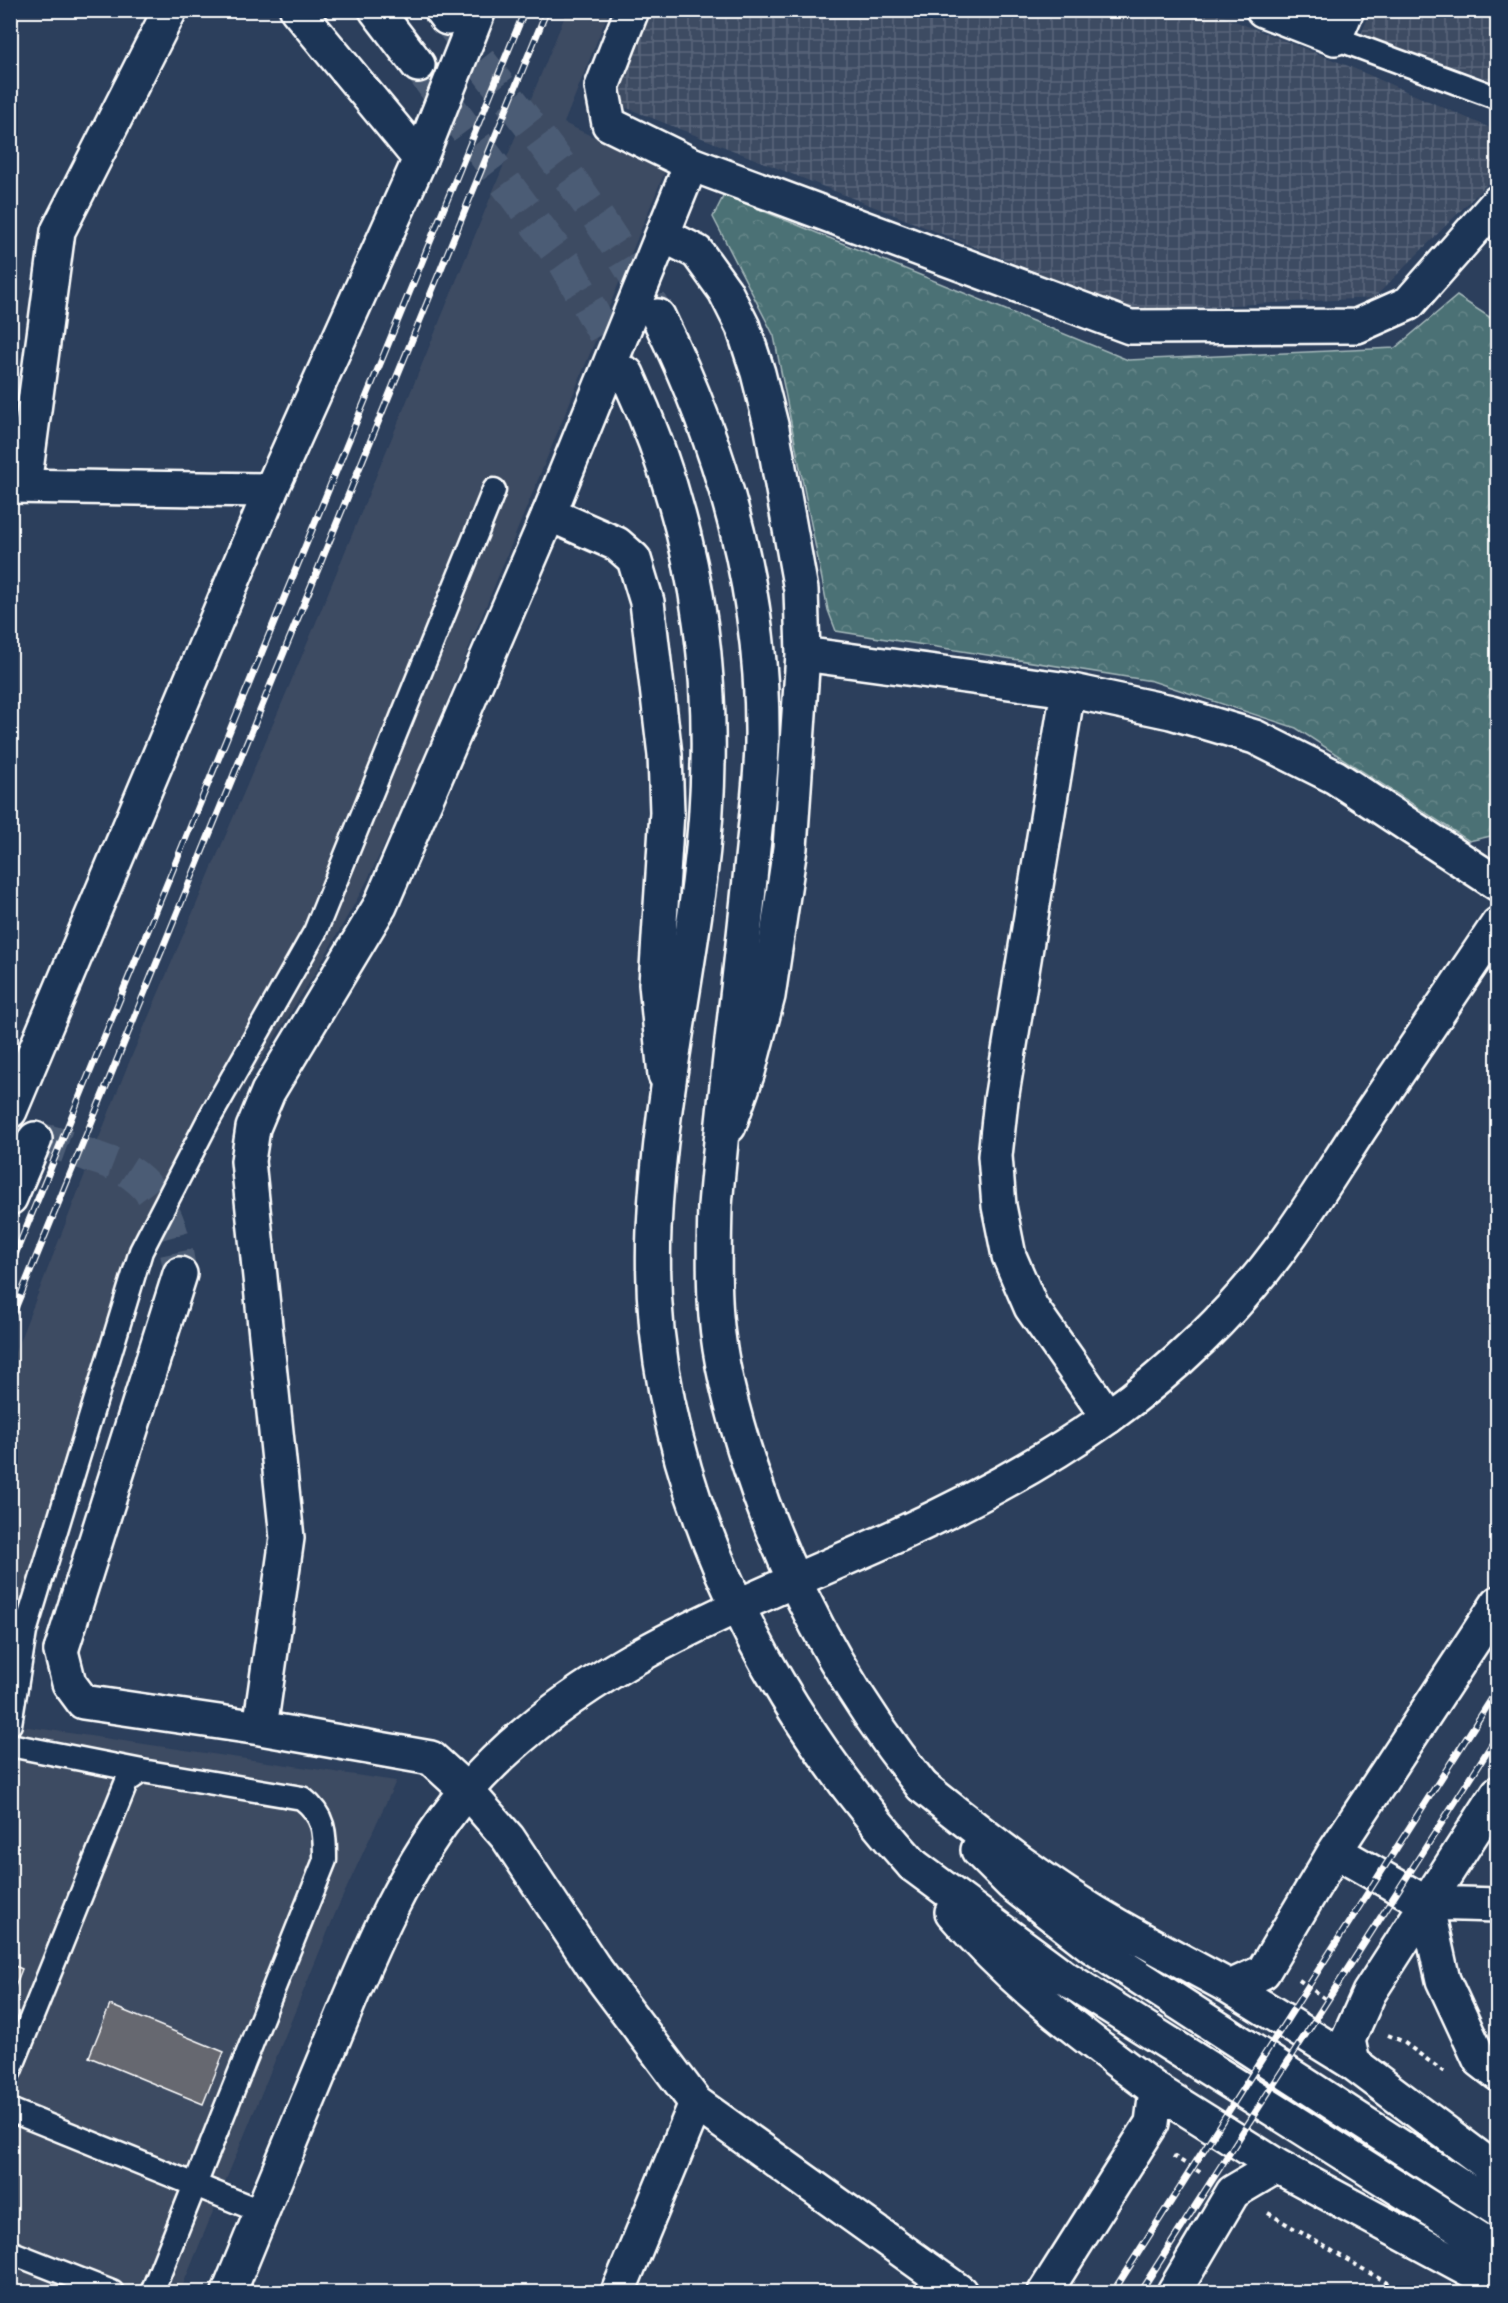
<svg xmlns="http://www.w3.org/2000/svg" width="1508" height="2303" font-family="Sriracha,sans-serif">
  <defs>
    <pattern id="industrial-grid" width="8" height="8" patternUnits="userSpaceOnUse" patternTransform="scale(1.5)"><rect width="8" height="8" fill="#3d4b62"/><path d="M0 4h8M4 0v8" fill="none" stroke="#5a667a"/></pattern>
    <pattern id="park-crowns" width="20" height="18" patternUnits="userSpaceOnUse" patternTransform="scale(1.5)"><rect width="20" height="18" fill="#4b7174"/><path d="M2 6a3 3 0 1 1 6 0M12 15a3 3 0 1 1 6 0" fill="none" stroke="#668689"/></pattern>
  </defs>
  <rect width="100%" height="100%" fill="#2c3f5c"/>
  <filter id="ink" filterUnits="userSpaceOnUse"><feTurbulence type="fractalNoise" baseFrequency=".0167" numOctaves="2"/><feDisplacementMap in="SourceGraphic" scale="12" xChannelSelector="R" yChannelSelector="G"/><feConvolveMatrix kernelMatrix="1 2 1 2 8 2 1 2 1" color-interpolation-filters="sRGB"/></filter>
  <g filter="url(#ink)">
    <!-- built -->
    <path fill="#3d4b62" d="M567 11H609L564 123 665 171 407 798 365 885 317 970 216 1132 148 1265 34 1652 22 1726 396 1781 337 1909 180 2292H11L10 1365 125 1072 310 637Z"/>
    <!-- industrial -->
    <path fill="url(#industrial-grid)" d="M650 11H1209L1346 65 1497 131V174L1374 298 1132 310 612 102Z
      M1371 11H1497V82L1361 34Z"/>
    <!-- park -->
    <path fill="url(#park-crowns)" stroke="#a5b8ba" stroke-width="1.5" d="M724 195 1128 360 1395 348 1457 296 1497 322 1498 830 1495 835 1469 841 1296 728 1152 681 836 631 828 610 774 336 713 217Z"/>
    <!-- building -->
    <path fill="#66676f" stroke="#fff" stroke-width="1.5" d="M10 1964 22 1969 10 1999Z
      M110 2005 224 2052 203 2104 89 2057Z"/>
    <g fill="none" stroke-linecap="round" stroke-linejoin="round">
      <!-- minor-tunnel -->
      <path stroke="#4c5c74" stroke-width="33" stroke-dasharray="33 16" stroke-linecap="butt" d="M35 1139C54 1141 70 1148 88 1155 99 1159 112 1163 123 1168 162 1190 175 1233 180 1274"/>
      <!-- tertiary-tunnel -->
      <path stroke="#4c5c74" stroke-width="33" stroke-dasharray="33 16" stroke-linecap="butt" d="M450 22C520 115 597 204 653 307
        M418 65 565 263 626 373"/>
      <defs>
        <path id="service" d="M1335 38 1498 98
          M10 1724 25 1632 141 1251 210 1117 315 932 494 490
          M10 1745 142 1771
          M10 2071 127 1781 142 1771 302 1798C325 1816 325 1832 325 1860L152 2292
          M10 2110 262 2212
          M10 2252 112 2292"/>
        <path id="minor" d="M297 10 420 159
          M632 10 602 87 609 124 691 164 1130 327 1357 326 1409 303 1498 202
          M1263 10 1335 38 1347 10
          M663 235 697 252 725 291 743 327 758 373 772 429 801 590 803 654 790 848 768 996 748 1072 729 1126
          M24 485 58 231 170 10
          M549 514 617 544 634 559 647 602 665 755 667 812 656 984 665 1075
          M803 654 1068 690 1171 712 1255 737 1335 777 1498 884
          M1068 690 1001 1100 995 1156 999 1206 1009 1256 1031 1307 1108 1417
          M10 1198 35 1139
          M61 1651 180 1274
          M922 1786C984 1836 1048 1886 1118 1926 1155 1947 1193 1967 1230 1987L1263 1972 1335 1851 1498 1603
          M1498 1793 1369 1993 1348 2040 1353 2063 1498 2172
          M978 1850 1012 1884 1093 1947 1498 2210
          M1335 1851 1426 1903 1498 1905
          M913 1865 1064 1977 1498 2251
          M1426 1903 1443 1980 1480 2060 1498 2074
          M952 1912C1014 1985 1080 2033 1156 2090L1152 2123 1045 2292
          M1230 1987 1353 2063
          M1156 2090 1277 2166
          M1174 2292 1233 2192 1277 2166 1498 2285"/>
        <path id="tertiary" d="M376 10 418 65
          M441 10 447 18
          M658 316C723 449 764 593 762 743 761 788 754 834 750 879 739 988 724 1097 715 1206 714 1243 713 1279 716 1316 720 1367 734 1418 750 1467 788 1584 844 1689 922 1786
          M627 374C704 540 722 704 699 884 684 999 659 1112 654 1229 644 1465 758 1694 913 1865
          M10 486 271 490
          M10 1111 271 490 420 159 479 10
          M61 1651 69 1683 83 1702 260 1728 431 1758 467 1791 508 1838 593 1966 696 2103 960 2292
          M260 1728 287 1538 248 1161 253 1128 268 1092 380 906 549 514 691 164
          M229 2292C262 2211 296 2130 329 2050 366 1960 402 1868 465 1793 577 1662 744 1605 896 1536 968 1503 1042 1464 1108 1417 1172 1371 1234 1312 1281 1248 1310 1209 1335 1167 1362 1126 1407 1059 1452 992 1498 924
          M618 2292 696 2103"/>
      </defs>
      <!-- service casing -->
      <use href="#service" stroke="#fff" stroke-width="27"/>
      <!-- minor casing -->
      <use href="#minor" stroke="#fff" stroke-width="38"/>
      <!-- tertiary casing -->
      <use href="#tertiary" stroke="#fff" stroke-width="38"/>
      <!-- path -->
      <path stroke="#fff" stroke-width="4" stroke-dasharray="4.5 4.5" stroke-linecap="butt" d="M1299 1980 1327 2000
        M1388 2035 1402 2041 1444 2072
        M1173 2156 1203 2174
        M1268 2213 1402 2292"/>
      <!-- service -->
      <use href="#service" stroke="#1d3557" stroke-width="22"/>
      <!-- minor -->
      <use href="#minor" stroke="#1d3557" stroke-width="33"/>
      <!-- tertiary -->
      <use href="#tertiary" stroke="#1d3557" stroke-width="33"/>
      <defs>
        <path id="rail" d="M10 1267 525 10
          M10 1321 547 10
          M1113 2292 1498 1689
          M1140 2292 1498 1735"/>
      </defs>
      <!-- rail casing -->
      <use href="#rail" stroke="#fff" stroke-width="7"/>
      <!-- rail -->
      <use href="#rail" stroke="#1d3557" stroke-width="4.5" stroke-dasharray="14" stroke-linecap="butt"/>
    </g>
  </g>
  <!-- margin -->
  <rect width="1508" height="2303" fill="none" stroke="#1d3557" stroke-width="36"/>
  <rect x="18" y="18" width="1472" height="2267" fill="none" stroke="#fff" stroke-width="2" filter="url(#ink)"/>
</svg>
